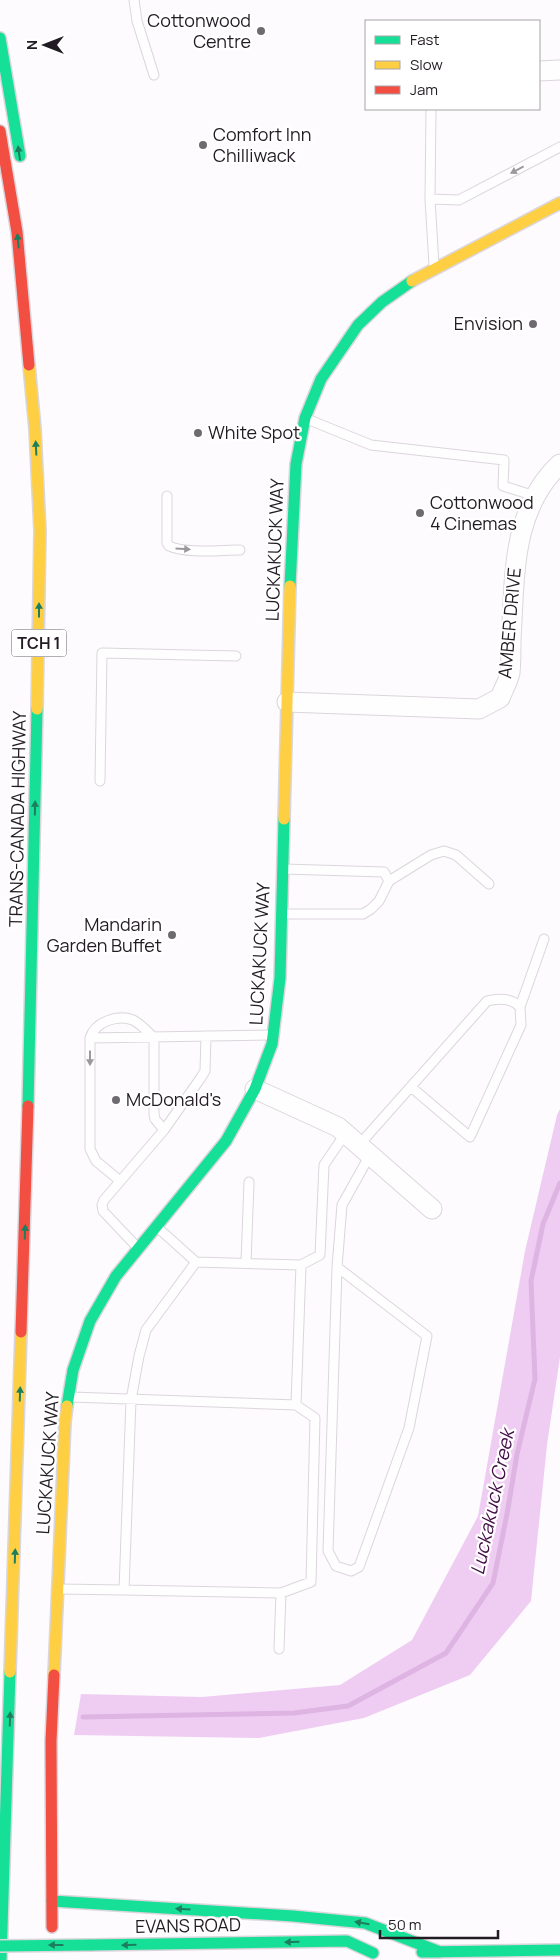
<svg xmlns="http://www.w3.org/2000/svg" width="560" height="1960" font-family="Manrope,sans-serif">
  <rect width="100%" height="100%" fill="#fdfbfe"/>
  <!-- forest -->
  <path fill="#efcdf2" d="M560 1109V1357L547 1445 531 1601 470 1675 364 1718 259 1738 74 1735 81 1694 202 1697 340 1685 412 1640 478 1516 525 1251 557 1115Z"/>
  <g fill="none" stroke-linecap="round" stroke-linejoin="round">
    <!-- stream -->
    <path stroke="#deb4e2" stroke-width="5" d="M83 1717 294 1713 348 1706 446 1653 493 1583 507 1514 517 1454 535 1379 531 1281 543 1224 560 1183"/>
    <defs>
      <path id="lane" d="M134 0 137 21 154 75
        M431 109 430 199 434 265
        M430 199 459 200 560 147
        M307 419 371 445 504 460 503 486 535 496
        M167 496V543L169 546C187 554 220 550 240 550
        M100 781 102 653 236 656
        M284 869 384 872 389 881
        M284 914H363L371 909 379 901 389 881 431 855 444 851 456 855 489 884
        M520 1007 544 939
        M90 1038C95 1022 117 1014 133 1020 141 1024 148 1032 154 1038V1114L155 1119 164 1130
        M359 1145 487 1001C498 998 512 998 520 1007L521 1025 470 1137 411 1087
        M119 1180 96 1161 90 1149V1038L271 1035
        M157 1227 196 1262 146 1330 139 1356 131 1400 124 1590 281 1593 311 1582 315 1418 296 1405
        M137 1247 103 1211 102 1205 104 1200 164 1130 200 1079 205 1071 206 1036
        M246 1263 249 1182
        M301 1265 320 1255 324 1165 345 1134
        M337 1267 328 1551 336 1566 351 1571 359 1567 409 1428 427 1336 337 1267 342 1205 370 1155
        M71 1397 296 1405 301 1265 196 1262
        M60 1589 124 1590
        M279 1649 281 1593"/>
      <path id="street" d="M539 71 560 70
        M287 702 479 709 500 698C503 690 508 682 510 673 511 662 511 650 511 639 515 577 511 510 560 464
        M255 1089 338 1127 432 1209"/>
      <path id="fast" d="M0 38 20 156
        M290 586 296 464 305 418 321 379 358 325 382 302 412 281
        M28 1106 37 709
        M67 1406 73 1370 90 1321 116 1276 226 1141 255 1089 272 1044 280 978 284 819
        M52 1901 293 1916 365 1923 440 1952
        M90 1945 347 1941 373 1953
        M422 1952 560 1950
        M1 1960 10 1672"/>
      <path id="slow" d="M412 281 560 203
        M29 365 35 429 40 531 37 709
        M284 819 290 586
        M10 1672 21 1332
        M54 1675 65 1422 67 1406"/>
      <path id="jam" d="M0 131 17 232 29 365
        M21 1332 28 1106
        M52 1927 51 1741 54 1675"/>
    </defs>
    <!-- lane casing -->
    <use href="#lane" stroke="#dbd6dc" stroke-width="11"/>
    <!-- street casing -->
    <use href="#street" stroke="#dbd6dc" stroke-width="21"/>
    <!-- fast casing -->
    <use href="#fast" stroke="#dbd6dc" stroke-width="14"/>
    <!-- slow casing -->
    <use href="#slow" stroke="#dbd6dc" stroke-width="14"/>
    <!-- jam casing -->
    <use href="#jam" stroke="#dbd6dc" stroke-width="14"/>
    <!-- lane -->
    <use href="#lane" stroke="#fffeff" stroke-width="9"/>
    <!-- street -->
    <use href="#street" stroke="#fffeff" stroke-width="19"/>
    <!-- fast -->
    <use href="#fast" stroke="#16e098" stroke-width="11"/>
    <!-- slow -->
    <use href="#slow" stroke="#ffcf43" stroke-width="11"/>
    <!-- jam -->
    <use href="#jam" stroke="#f24e42" stroke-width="11"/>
    <defs>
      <path id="fast-bridge" d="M0 1946 90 1945"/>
    </defs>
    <!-- fast-bridge casing -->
    <use href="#fast-bridge" stroke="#dbd6dc" stroke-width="14" stroke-linecap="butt"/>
    <!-- fast-bridge -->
    <use href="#fast-bridge" stroke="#16e098" stroke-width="11"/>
  </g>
  <!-- one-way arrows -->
  <defs><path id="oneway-solid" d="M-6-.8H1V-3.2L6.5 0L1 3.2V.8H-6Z" transform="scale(1.25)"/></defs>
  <g fill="#1c7e5e">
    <use href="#oneway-solid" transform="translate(19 153) rotate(-98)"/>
    <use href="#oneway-solid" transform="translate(18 241) rotate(-96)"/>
    <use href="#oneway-solid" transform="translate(36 448) rotate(-93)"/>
    <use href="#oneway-solid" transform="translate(39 610) rotate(-90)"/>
    <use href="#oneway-solid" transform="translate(35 808) rotate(-89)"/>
    <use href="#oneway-solid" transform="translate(25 1232) rotate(-88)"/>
    <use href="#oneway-solid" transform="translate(20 1394) rotate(-88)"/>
    <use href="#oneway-solid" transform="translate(15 1556) rotate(-88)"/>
    <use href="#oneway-solid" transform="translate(10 1719) rotate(-88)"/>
    <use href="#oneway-solid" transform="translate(183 1909) rotate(-176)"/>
    <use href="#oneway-solid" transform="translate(362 1923) rotate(-170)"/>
    <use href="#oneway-solid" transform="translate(292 1942) rotate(179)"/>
    <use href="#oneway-solid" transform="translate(56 1945) rotate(180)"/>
    <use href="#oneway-solid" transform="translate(129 1945) rotate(179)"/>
  </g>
  <g fill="#9c989c">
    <use href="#oneway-solid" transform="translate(517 170) rotate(152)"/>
    <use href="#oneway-solid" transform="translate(183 549) rotate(3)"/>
    <use href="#oneway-solid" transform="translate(90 1058) rotate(90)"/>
  </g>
  <!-- markers -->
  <g fill="#6f6970" stroke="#fff" stroke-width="2">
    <circle cx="261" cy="31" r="5"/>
    <circle cx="203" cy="145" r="5"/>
    <circle cx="533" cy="324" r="5"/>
    <circle cx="198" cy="433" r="5"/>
    <circle cx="420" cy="513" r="5"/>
    <circle cx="172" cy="935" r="5"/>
    <circle cx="116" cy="1100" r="5"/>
  </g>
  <g text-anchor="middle" stroke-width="4.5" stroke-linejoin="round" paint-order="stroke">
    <!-- shield labels -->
    <rect fill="#fff" stroke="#645f65" stroke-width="1" x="11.5" y="629.5" width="55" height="27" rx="4"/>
    <g font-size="16" font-weight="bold" fill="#221b23">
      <text x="39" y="649">TCH 1</text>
    </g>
    <!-- poi labels -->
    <g font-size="18" fill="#221b23" stroke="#fff" text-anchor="start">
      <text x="251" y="27" text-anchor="end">Cottonwood<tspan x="251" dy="21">Centre</tspan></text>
      <text x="213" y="141">Comfort Inn<tspan x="213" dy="21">Chilliwack</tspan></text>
      <text x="523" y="330" text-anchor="end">Envision</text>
      <text x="208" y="439">White Spot</text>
      <text x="430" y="509">Cottonwood<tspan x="430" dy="21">4 Cinemas</tspan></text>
      <text x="162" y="931" text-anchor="end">Mandarin<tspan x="162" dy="21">Garden Buffet</tspan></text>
      <text x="126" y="1106">McDonald's</text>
    </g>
    <!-- street labels -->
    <g font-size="18" fill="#221b23" stroke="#fff">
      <text transform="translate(275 550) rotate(-88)" y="6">LUCKAKUCK WAY</text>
      <text transform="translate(510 623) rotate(-85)" y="6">AMBER DRIVE</text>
      <text transform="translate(18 819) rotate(-89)" y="6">TRANS-CANADA HIGHWAY</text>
      <text transform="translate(260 954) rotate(-87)" y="6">LUCKAKUCK WAY</text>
      <text transform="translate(48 1463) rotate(-86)" y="6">LUCKAKUCK WAY</text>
      <text transform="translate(188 1926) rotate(-1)" y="6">EVANS ROAD</text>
    </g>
    <!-- water labels -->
    <g font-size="19" font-style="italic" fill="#440e49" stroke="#fff">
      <text transform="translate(492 1502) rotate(-78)" y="7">Luckakuck Creek</text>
    </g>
  </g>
  <!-- legend -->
  <rect x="365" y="20" width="175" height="90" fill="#ffffff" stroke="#a7a4a7"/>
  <rect x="375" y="36" width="25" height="8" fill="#16e098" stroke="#a7a4a7"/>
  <text x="410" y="45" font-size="15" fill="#221b23">Fast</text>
  <rect x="375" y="61" width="25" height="8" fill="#ffcf43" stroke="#a7a4a7"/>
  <text x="410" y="70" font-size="15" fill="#221b23">Slow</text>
  <rect x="375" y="86" width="25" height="8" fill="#f24e42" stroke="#a7a4a7"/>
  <text x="410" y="95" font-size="15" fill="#221b23">Jam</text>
  <!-- north arrow -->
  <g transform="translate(45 45) rotate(270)" stroke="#ffffff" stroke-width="4" paint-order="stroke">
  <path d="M0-4L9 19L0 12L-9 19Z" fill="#221b23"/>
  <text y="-8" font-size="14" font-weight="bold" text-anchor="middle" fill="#221b23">N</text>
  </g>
  <!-- scale -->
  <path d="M380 1930v8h118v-8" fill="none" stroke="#221b23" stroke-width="2.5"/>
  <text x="388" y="1930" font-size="15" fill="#221b23" stroke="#ffffff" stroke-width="4" paint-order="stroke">50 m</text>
</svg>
